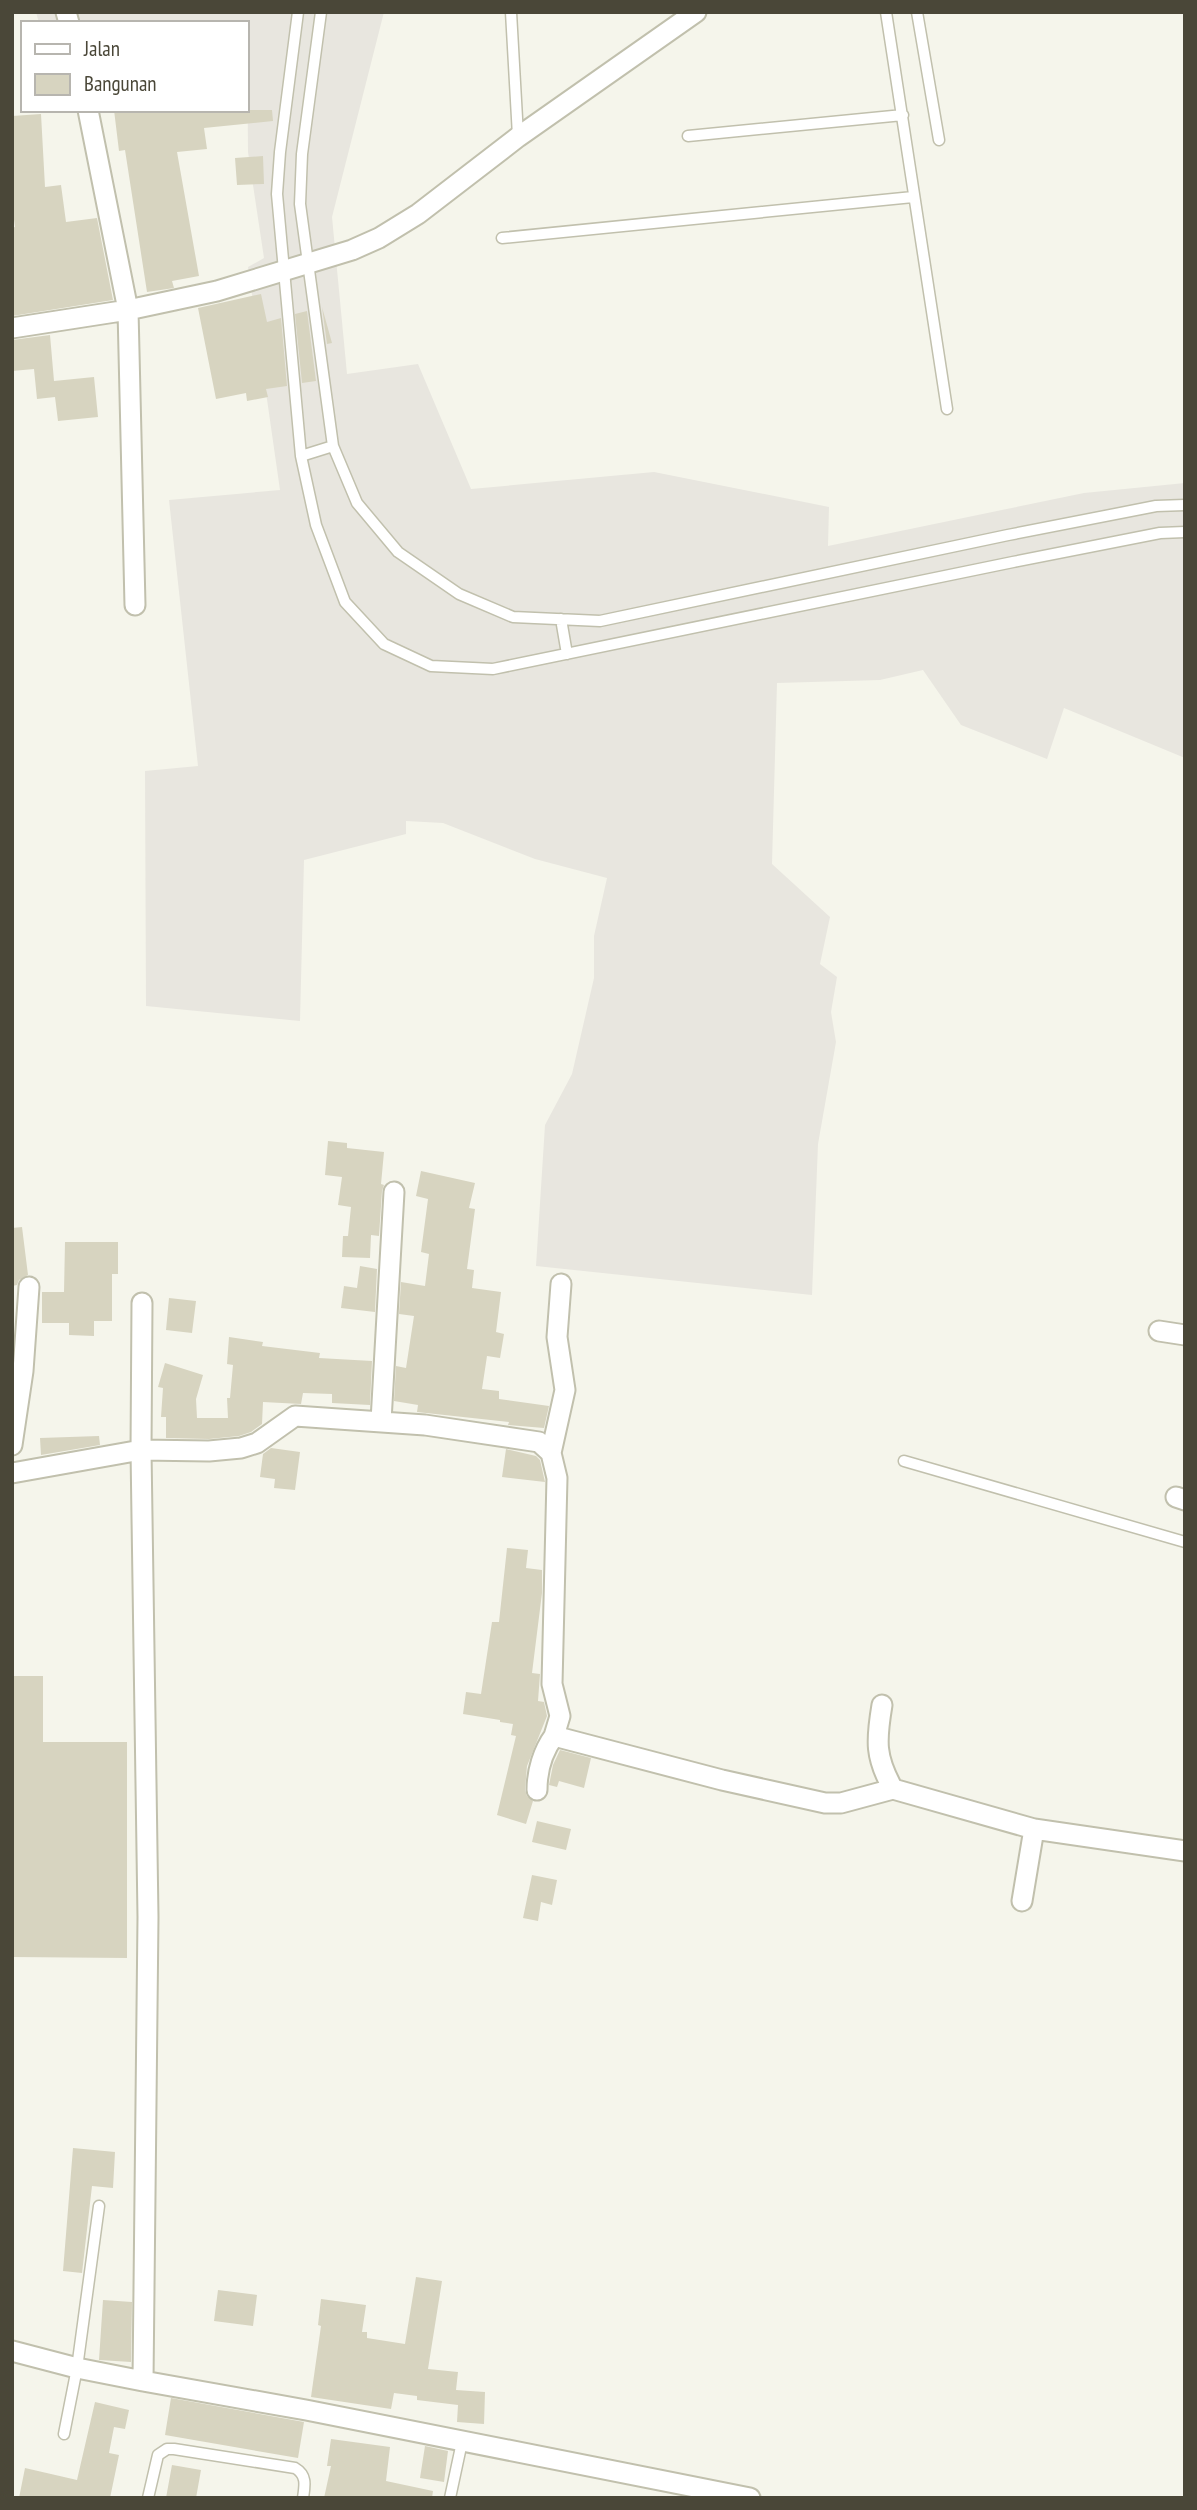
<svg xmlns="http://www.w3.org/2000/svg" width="1197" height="2510" font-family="'PT Sans Narrow',sans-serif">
  <rect width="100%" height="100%" fill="#f5f5eb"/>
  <!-- industrial -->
  <path fill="#e8e6df" d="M36 12H384L332 217 347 374 418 364 471 489 654 472 829 507 828 546 1084 493 1185 483V758L1064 708 1047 759 961 725 923 670 880 680 777 683 772 864 830 917 820 964 837 977 831 1012 836 1042 818 1144 812 1295 536 1266 545 1125 572 1074 594 978V936L607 878 535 859 443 823 406 821V834L304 860 300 1021 146 1006 145 771 198 766 169 500 280 490 248 267 264 258 248 152 247 23H39Z"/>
  <!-- building -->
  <path fill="#d7d4c0" d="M114 110H272L273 121 204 128 207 149 177 152 199 276 172 281 174 288 147 292 125 150 119 151Z
    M41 114 45 187 61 185 66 222 97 218 113 300 12 316V228L15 227 12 204V116Z
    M263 156 264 184 237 185 235 158Z
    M261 294 267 322 281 318 287 386 266 389 268 397 247 401 246 393 216 399 198 308Z
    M322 307 332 343 327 344Z
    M307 311 316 381 302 383 295 314Z
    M50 335 54 381 94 377 98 417 58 421 55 397 37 399 34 369 12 371V340Z
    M328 1141 347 1143V1148L384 1152 381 1184 384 1185 382 1191 379 1236 371 1235 370 1258 342 1257 343 1236H348L351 1207 338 1205 342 1177 325 1175Z
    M421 1171 475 1183 469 1208 475 1209 467 1269 474 1270 472 1288 501 1292 496 1332 504 1334 500 1358 487 1356 482 1389 499 1391V1399L549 1406 544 1428 508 1425 509 1422 417 1412 418 1405 394 1401 396 1366 406 1368 414 1316 399 1314 401 1282 425 1286 429 1254 421 1252 428 1199 416 1196Z
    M22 1227 28 1275 19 1280 17 1285 12 1286V1228Z
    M65 1242H118V1274H112V1321H94V1336L69 1335V1323H42V1292H64Z
    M360 1266 377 1269 375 1312 341 1308 344 1286 357 1288Z
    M169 1298 196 1301 192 1333 166 1330Z
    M229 1337 263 1342 262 1346 320 1353 319 1358 372 1361 370 1405 332 1403V1394L303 1393 301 1404 263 1402 262 1424 251 1432 239 1436 209 1439 166 1438V1417H161L163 1388 158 1387 165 1363 203 1375 196 1399 197 1418H228L227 1398H230L233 1365 227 1364Z
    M99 1436 100 1445 41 1455 40 1438Z
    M271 1448 300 1452 295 1490 274 1488 275 1479 260 1477 263 1454Z
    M506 1449 536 1456 540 1460 545 1482 502 1477Z
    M507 1548 528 1550 526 1568 542 1570V1593L532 1673 540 1674 538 1701 544 1702 547 1716 527 1766 525 1790 527 1796 533 1801 526 1824 497 1815 516 1736 511 1735 513 1724 500 1722V1720L463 1714 466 1692 481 1694 492 1622H499Z
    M12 1676H43V1742H127V1958L12 1957Z
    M560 1750 591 1758 584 1788 559 1781 557 1787 549 1785 553 1765Z
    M537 1821 571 1829 566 1850 532 1842Z
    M532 1875 557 1880 552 1905 541 1902 538 1921 523 1918Z
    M73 2148 115 2152 113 2188 92 2186 82 2273 63 2271Z
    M416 2277 442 2281 428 2369 458 2372 456 2390 485 2392 484 2424 457 2422 458 2405 417 2400V2396L394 2393 391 2409 311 2397 321 2326 318 2325 321 2299 366 2305 362 2332H367V2338L405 2344Z
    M218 2290 257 2295 253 2326 214 2321Z
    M103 2300 132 2302 131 2362 99 2360Z
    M171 2398 304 2422 298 2458 165 2435Z
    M95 2402 129 2410 125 2429 114 2427 109 2453 119 2455 110 2498H19L25 2468 77 2480Z
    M331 2439 390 2447 386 2481 433 2491 432 2498H324L331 2466H327Z
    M425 2446 448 2451 444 2482 420 2478Z
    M172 2465 201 2470 196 2498H166Z"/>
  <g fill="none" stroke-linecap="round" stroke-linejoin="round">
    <defs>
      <path id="service" d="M298 12 280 152 277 194 301 456 316 525 345 602 384 644 431 666 493 669 1013 562 1160 533 1185 532
        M321 12 302 154 300 204 333 446 357 503 398 552 459 594 513 617 600 621 1008 535 1156 506 1185 505
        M511 12 518 136
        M886 12 947 409
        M917 12 939 140
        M688 136 903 115
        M502 238 913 197
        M301 456 333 446
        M561 619 567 654
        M904 1461 1185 1542
        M64 2434 77 2368 99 2206
        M148 2498 158 2455 167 2449H174L295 2468C307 2475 305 2485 303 2498
        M450 2498 462 2442"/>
      <path id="minor" d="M66 12 69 23
        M88 110 128 310 135 605
        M12 328 128 310 217 291 352 250 379 238 418 214 518 137 696 12
        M142 1303 141 1450 148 1917 143 2381
        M1159 1331 1185 1335
        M381 1421 394 1192
        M12 1445 23 1371 29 1287
        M551 1453 565 1390 557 1337 561 1284
        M12 1473 141 1450 209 1451 241 1448 257 1443 295 1416 425 1425 539 1442 551 1453 557 1478 552 1684 560 1716 554 1736 722 1780 825 1803H841L893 1789 1034 1829 1185 1851
        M1176 1497 1185 1500
        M882 1705C876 1741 875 1757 893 1789
        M537 1790C537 1771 543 1751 554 1736
        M1022 1901 1034 1829
        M12 2351 77 2368 143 2381 306 2410 750 2498"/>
    </defs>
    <!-- service casing -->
    <use href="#service" stroke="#c1c0ad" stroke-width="13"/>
    <!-- minor casing -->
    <use href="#minor" stroke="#c1c0ad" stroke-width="23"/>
    <!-- service -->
    <use href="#service" stroke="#fff" stroke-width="10"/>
    <!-- minor -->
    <use href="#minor" stroke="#fff" stroke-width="19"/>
  </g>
  <!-- border -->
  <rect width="1197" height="2510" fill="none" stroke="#4a4738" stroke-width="28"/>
  <!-- legend -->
  <rect x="21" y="21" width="228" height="91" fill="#ffffff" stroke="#b7b5af" stroke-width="2"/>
  <rect x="35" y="44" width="35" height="10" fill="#ffffff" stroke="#b7b5af" stroke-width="2"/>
  <text x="84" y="56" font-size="21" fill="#4a4738">Jalan</text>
  <rect x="35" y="74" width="35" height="21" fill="#d7d4c0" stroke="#b7b5af" stroke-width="2"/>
  <text x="84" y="91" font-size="21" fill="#4a4738">Bangunan</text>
</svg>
